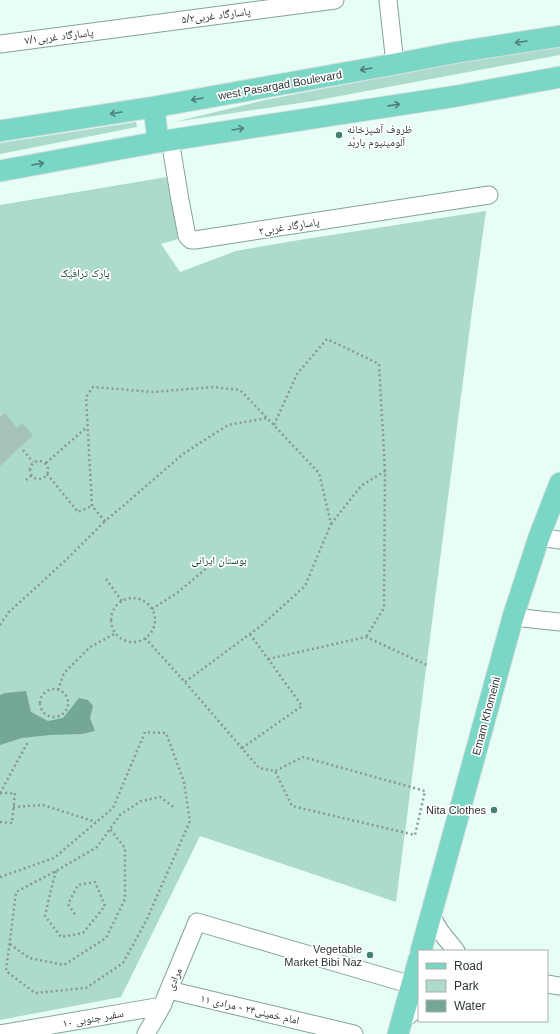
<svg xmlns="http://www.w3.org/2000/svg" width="560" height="1034" font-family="Helvetica,'Noto Naskh Arabic',sans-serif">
  <rect width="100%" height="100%" fill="#e6fef6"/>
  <!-- green -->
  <path fill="#acdacd" d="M560 46V55L313 101 174 122 265 100 477 59Z
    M136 122 137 127 0 154V143Z
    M167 177 178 239 161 244 180 272 236 251 293 241 486 211 472 311 396 902 200 836 121 997 0 1020V205Z"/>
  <!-- water -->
  <path fill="#75a799" d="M26 691 31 712 48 721 63 718 79 698 88 700 93 706 90 718 95 731 82 734 50 735 22 738 0 745V695L5 693Z"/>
  <!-- building -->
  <path fill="#a6c3ba" d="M5 413 17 428 22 423 33 435 0 466V417Z"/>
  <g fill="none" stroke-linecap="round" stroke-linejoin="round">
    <defs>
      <path id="minor" d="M388 0 395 64
        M0 44 335 0
        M170 140 180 200 187 236 191 240H195L489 195
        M539 537 560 540
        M513 617 560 622
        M431 916 440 931 456 951
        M547 984 560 986
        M169 990 354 1034
        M402 1021 419 1007
        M0 1034 162 1006
        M146 1034 162 1006 197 922 412 985"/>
      <path id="major" d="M154 107 158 142
        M0 131 154 107 395 64 458 52 560 36
        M0 171 158 142 457 96 560 77
        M421 951 513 617 539 537 560 483
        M398 1034 419 959"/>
    </defs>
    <!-- minor casing -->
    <use href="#minor" stroke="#85a198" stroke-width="19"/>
    <!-- major casing -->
    <use href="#major" stroke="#dddfdf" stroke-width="23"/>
    <!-- path -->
    <path stroke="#879994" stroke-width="2.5" stroke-dasharray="2 3" stroke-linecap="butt" d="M274 425 297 374 327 339 379 364 385 471
      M23 450 33 462
      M30 470a9 9 0 1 1 18 0a9 9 0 1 1-18 0Z
      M46 463 87 427
      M47 474 78 512 92 506
      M26 480 32 475
      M331 524 361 486 385 471 384 608 366 637
      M106 579 122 601
      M111 620a22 22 0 1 1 44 0a22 22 0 1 1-44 0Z
      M152 609 177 593 207 568
      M0 625 9 612 67 559 105 521
      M145 638 185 682 259 768 275 771 292 806 415 835 425 791 303 757 275 771
      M268 659 366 637 427 665
      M185 682 262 625 305 586 331 524 319 473 267 418 228 425 183 454 123 506 105 521 92 506 86 397 93 387 154 392 213 387 240 390 267 418
      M40 703a14 14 0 1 1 28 0a14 14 0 1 1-28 0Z
      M58 690 64 673 90 647 116 633
      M242 748 302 706 250 634
      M0 793 28 742
      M13 807 43 805 96 822
      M0 822 12 823 15 793H0
      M56 871 50 894 45 916 61 937 83 933 105 906 95 882 78 885 68 904 76 916
      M0 877 54 858 113 808 145 732 166 733 184 782 190 821 147 919 123 963 86 988 35 993 6 971 16 892 56 871 97 847 120 815 141 801 160 797 175 808
      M10 944 29 958 64 965 106 938 125 899V848L110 829"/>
    <!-- minor -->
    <use href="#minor" stroke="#fff" stroke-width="17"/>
    <!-- major -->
    <use href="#major" stroke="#7ad7c6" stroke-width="21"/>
  </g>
  <!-- one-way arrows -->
  <defs><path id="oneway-shaft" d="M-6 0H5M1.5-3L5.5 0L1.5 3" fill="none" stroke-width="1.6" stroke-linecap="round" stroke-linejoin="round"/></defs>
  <g stroke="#4f7f76">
    <use href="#oneway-shaft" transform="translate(521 42) rotate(171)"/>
    <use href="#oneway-shaft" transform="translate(366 69) rotate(170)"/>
    <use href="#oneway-shaft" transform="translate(197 99) rotate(170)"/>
    <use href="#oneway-shaft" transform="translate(394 105) rotate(-8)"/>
    <use href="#oneway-shaft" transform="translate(116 113) rotate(171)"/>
    <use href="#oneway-shaft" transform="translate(238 129) rotate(-9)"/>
    <use href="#oneway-shaft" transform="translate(38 164) rotate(-10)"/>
  </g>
  <!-- markers -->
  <g fill="#408171" stroke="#fff" stroke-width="1.5">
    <circle cx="339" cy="135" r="4"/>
    <circle cx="494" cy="810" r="4"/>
    <circle cx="370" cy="955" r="4"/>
  </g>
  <g text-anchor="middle" stroke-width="3.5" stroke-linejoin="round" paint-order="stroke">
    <!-- street labels -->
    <g font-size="11" fill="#2b3734" stroke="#fff">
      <text transform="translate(216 15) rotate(-7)" y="4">پاسارگاد غربی۵/۲</text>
      <text transform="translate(59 36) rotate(-7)" y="4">پاسارگاد غربی۷/۱</text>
      <text transform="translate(280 85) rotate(-10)" y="4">west Pasargad Boulevard</text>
      <text transform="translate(289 226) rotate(-9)" y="4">پاسارگاد غربی۲</text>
      <text transform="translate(486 716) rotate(-75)" y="4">Emam Khomeini</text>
      <text transform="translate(174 979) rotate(-67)" y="4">مرادی</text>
      <text transform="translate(250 1009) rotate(13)" y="4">امام خمینی۲۴ - مرادی ۱۱</text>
      <text transform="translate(93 1018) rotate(-10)" y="4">سفیر جنوبی ۱۰</text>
    </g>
    <!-- poi labels -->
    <g font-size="11" fill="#2b3734" stroke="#fff" text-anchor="end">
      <text x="347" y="133" text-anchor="start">ظروف آشپزخانه<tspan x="347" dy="13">آلومینیوم باربُد</tspan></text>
      <text x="486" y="814">Nita Clothes</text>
      <text x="362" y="953">Vegetable<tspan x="362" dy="13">Market Bibi Naz</tspan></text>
    </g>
    <!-- park labels -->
    <g font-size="11" fill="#103e34" stroke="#fff">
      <text x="85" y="277">پارک ترافیک</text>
      <text x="219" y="564">بوستان ایرانی</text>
    </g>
  </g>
  <!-- legend -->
  <rect x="418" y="950" width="130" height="72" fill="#ffffff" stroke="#aaafae"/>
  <rect x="426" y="963" width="20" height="6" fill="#7ad7c6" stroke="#aaafae"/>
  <text x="454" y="970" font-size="12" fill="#2b3734">Road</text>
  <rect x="426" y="980" width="20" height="12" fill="#acdacd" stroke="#aaafae"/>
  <text x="454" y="990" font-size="12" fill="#2b3734">Park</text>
  <rect x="426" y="1000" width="20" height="12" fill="#75a799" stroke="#aaafae"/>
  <text x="454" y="1010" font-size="12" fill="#2b3734">Water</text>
</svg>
